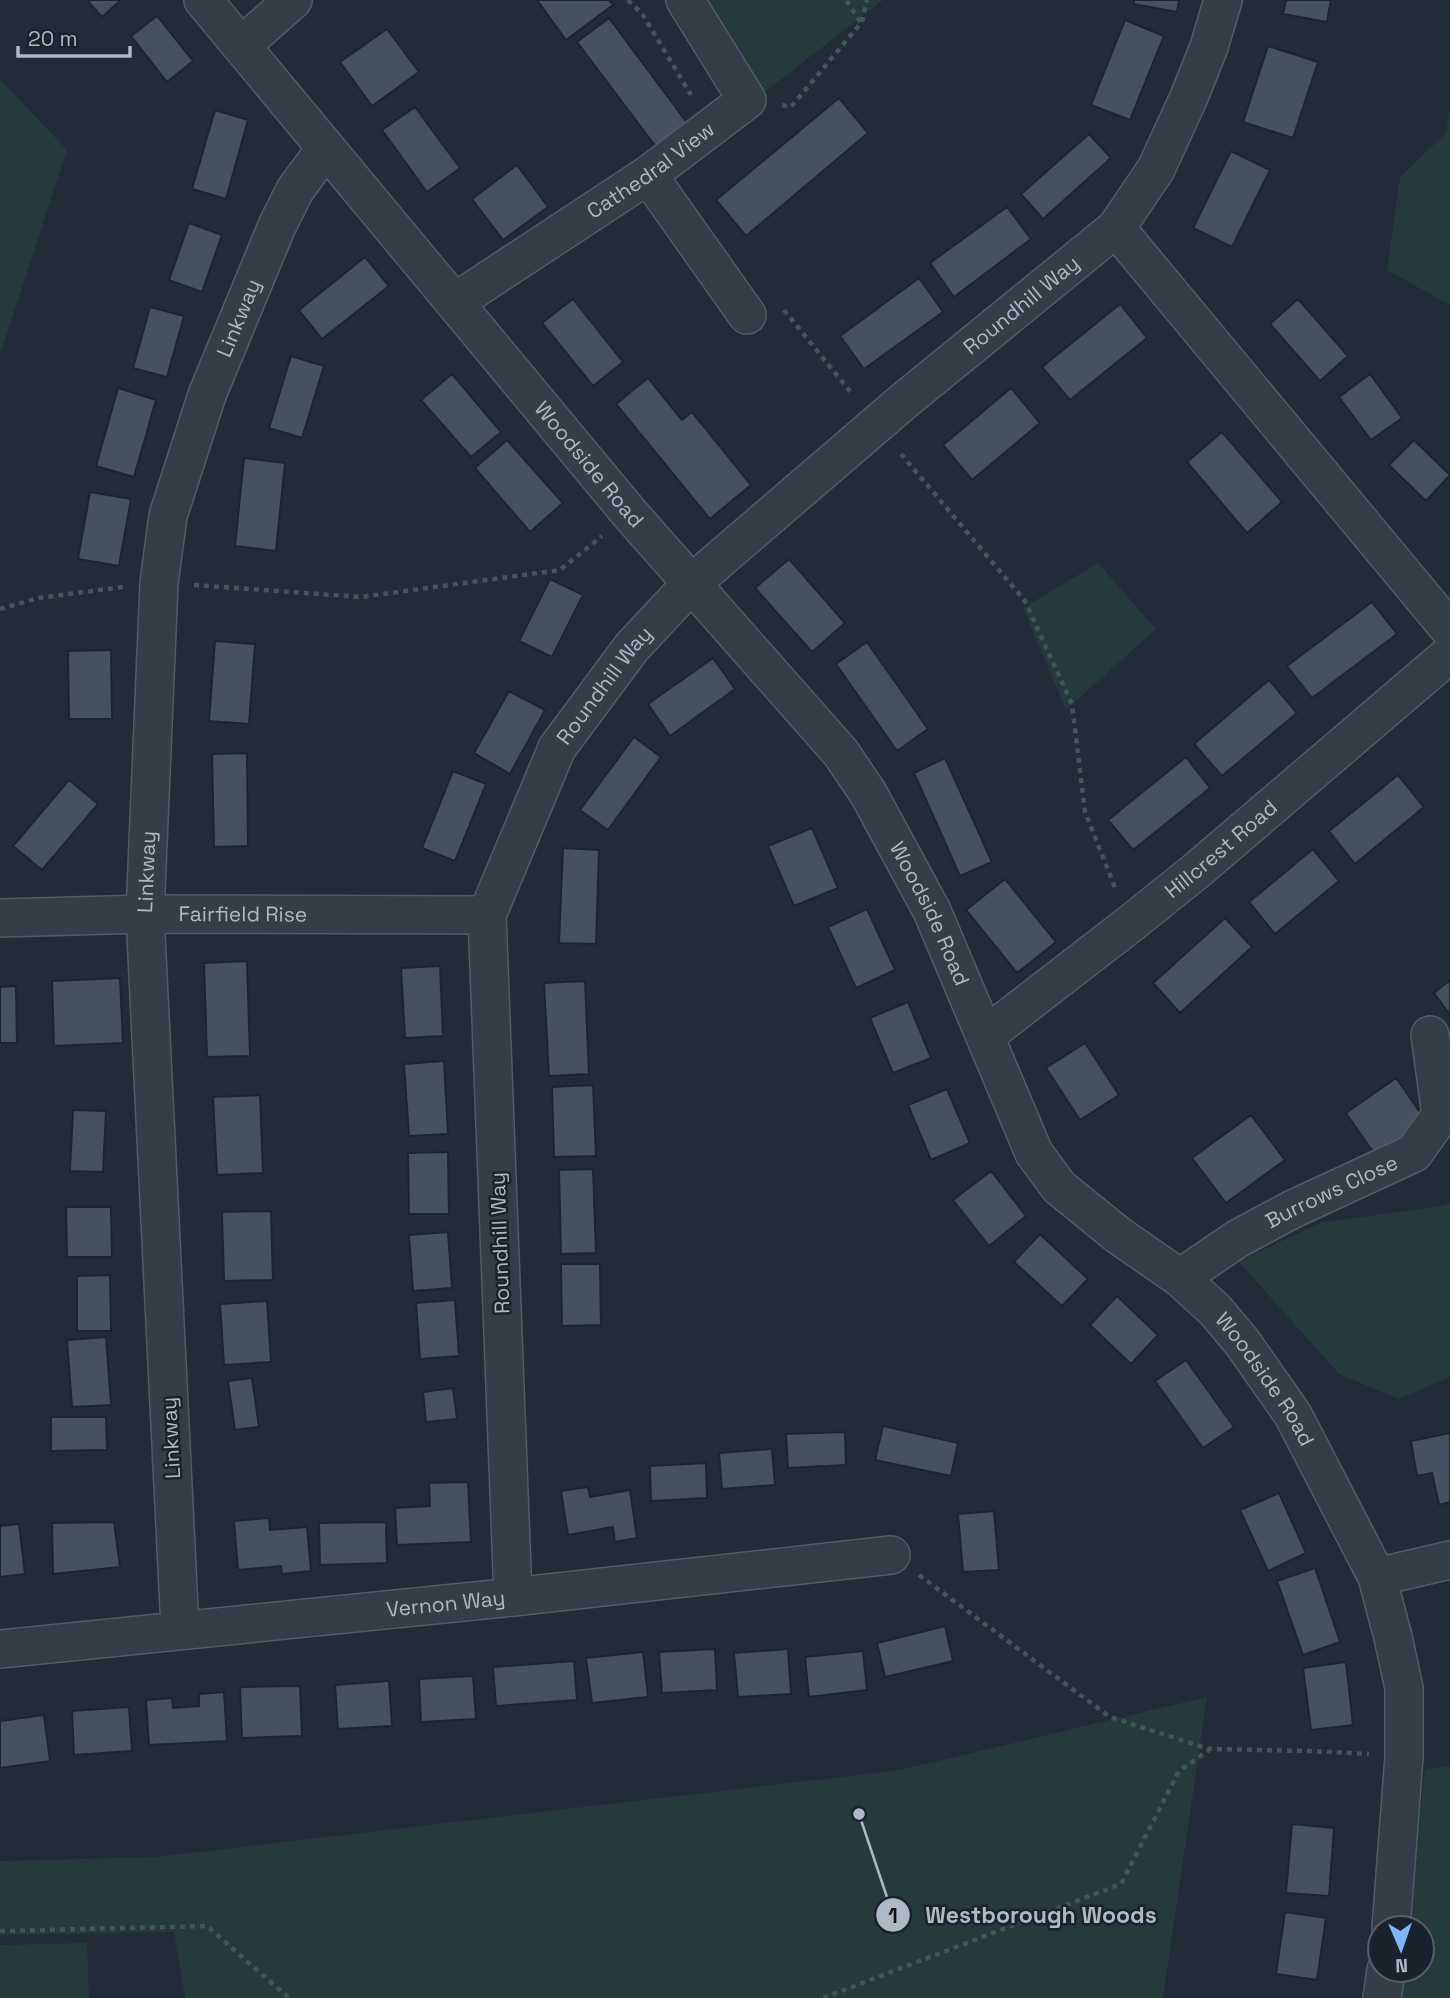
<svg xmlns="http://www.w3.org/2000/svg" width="1450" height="1998" font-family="'Space Grotesk',sans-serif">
  <rect width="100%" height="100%" fill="#212c38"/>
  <!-- green -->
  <path fill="#243a3b" d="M694 0H883L761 95Z
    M0 79 67 150 0 355Z
    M1450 109V305L1387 270 1400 177 1446 133Z
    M1098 563 1156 629 1066 710 1023 608Z
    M1450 1203V1377L1399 1399 1339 1374 1238 1261 1323 1222 1436 1207Z
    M1207 1697 1163 1998H185L174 1932 0 1935V1861L156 1857 900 1770Z
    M1450 1766V1998H1399L1402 1970H1422V1928H1407L1425 1769Z
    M87 1943 89 1998H0V1945Z"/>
  <!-- building -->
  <path fill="#445160" stroke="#1c252f" stroke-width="2" d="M87 0H121L102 17Z
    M537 0H609L613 5 566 40Z
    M1134 0H1179L1177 12 1134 4Z
    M1286 0H1331L1327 22 1283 14Z
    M157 16 193 61 167 82 131 36Z
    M609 18 688 124 656 147 577 42Z
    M1125 20 1164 36 1130 120 1091 105Z
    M387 29 419 72 372 106 340 62Z
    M1268 46 1318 62 1293 138 1243 122Z
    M839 98 868 133 746 236 716 200Z
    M415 107 460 168 427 192 382 130Z
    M215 110 248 120 226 199 192 189Z
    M1089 134 1111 158 1043 219 1021 194Z
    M1231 151 1270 170 1232 247 1193 228Z
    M517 165 548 207 503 240 472 199Z
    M1007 207 1031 239 954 297 930 263Z
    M189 223 222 235 202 292 169 280Z
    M365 257 389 286 322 339 299 310Z
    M919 278 943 312 864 369 840 336Z
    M573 299 623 362 593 386 542 323Z
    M1298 299 1348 356 1320 381 1270 324Z
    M1120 304 1147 338 1070 400 1042 367Z
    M150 307 184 316 167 377 133 368Z
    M291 356 324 366 302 438 269 428Z
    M452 374 501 432 471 457 421 400Z
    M1370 374 1402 418 1371 440 1339 397Z
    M648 378 682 420 692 412 751 485 710 519 616 404Z
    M118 388 156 400 134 477 96 466Z
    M1011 388 1040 423 972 480 943 445Z
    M1222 432 1282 502 1247 533 1187 462Z
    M507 440 563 503 530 532 475 468Z
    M1414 440 1450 475 1426 501 1389 465Z
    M244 458 285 463 276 551 235 546Z
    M90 492 131 499 119 566 78 559Z
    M789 559 845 623 812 652 755 588Z
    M550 579 583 595 552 657 519 641Z
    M1372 602 1397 634 1312 698 1287 666Z
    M215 641 255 644 249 724 209 721Z
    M867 642 928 729 897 751 836 664Z
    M111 650 112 719H69L68 651Z
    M713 658 735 689 670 736 648 704Z
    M1269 680 1297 713 1222 776 1194 744Z
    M509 691 545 710 510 774 474 753Z
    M634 737 661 757 608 830 580 810Z
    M247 753 248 846 214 847 212 754Z
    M1186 757 1210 788 1133 850 1108 820Z
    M945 758 992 862 960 876 914 773Z
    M453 771 486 784 455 861 422 848Z
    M1398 775 1424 807 1355 864 1329 831Z
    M69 780 98 804 42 870 13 846Z
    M812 828 838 888 794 906 768 846Z
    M563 848 599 850 596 944 559 943Z
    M1313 849 1339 881 1275 934 1249 902Z
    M1005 879 1056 942 1017 973 966 910Z
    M867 909 895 970 856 988 828 927Z
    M1225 918 1252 947 1180 1013 1153 983Z
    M247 961 250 1056 207 1057 204 963Z
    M440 966 443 1036 405 1038 401 968Z
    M120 978 123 1043 54 1046 52 981Z
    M1450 980V1015L1434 993Z
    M585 981 589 1074 549 1076 544 983Z
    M16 986 17 1043H0V987Z
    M908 1002 931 1058 893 1073 870 1018Z
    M1085 1043 1119 1095 1080 1120 1046 1068Z
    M444 1061 448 1134 409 1136 404 1064Z
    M1396 1078 1426 1121 1376 1156 1346 1113Z
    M593 1085 596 1156 554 1157 552 1087Z
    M947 1089 970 1143 931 1160 908 1105Z
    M260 1095 263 1173 217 1175 213 1097Z
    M73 1110 106 1111 103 1172 70 1171Z
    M1251 1115 1285 1160 1226 1203 1192 1158Z
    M448 1152 449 1214H409L408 1153Z
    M593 1169 596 1253 561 1254 559 1170Z
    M991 1171 1026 1216 989 1246 953 1200Z
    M66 1207H111L112 1257H67Z
    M271 1211 273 1280 224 1281 222 1212Z
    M448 1232 452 1288 413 1291 409 1235Z
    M1040 1234 1088 1279 1062 1306 1014 1262Z
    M561 1264H600L601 1325 562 1326Z
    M110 1275 111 1331H77V1276Z
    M1117 1296 1158 1335 1131 1364 1090 1325Z
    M455 1300 459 1356 420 1359 416 1303Z
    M267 1301 271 1362 224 1365 220 1304Z
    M106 1337 111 1405 72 1407 67 1340Z
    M1186 1360 1234 1427 1203 1448 1155 1381Z
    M252 1378 259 1427 235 1430 228 1381Z
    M453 1388 457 1419 426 1422 423 1392Z
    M51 1417H106L107 1450 51 1451Z
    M883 1426 958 1443 951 1476 875 1460Z
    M845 1432 846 1465 788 1468 786 1434Z
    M1450 1433V1502L1439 1505 1432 1473 1417 1476 1411 1441Z
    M772 1449 775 1485 722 1489 719 1453Z
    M706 1463 707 1498 651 1501 650 1466Z
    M468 1482 471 1542 397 1545 395 1508 430 1506 429 1483Z
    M588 1487 590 1497 630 1490 637 1538 615 1542 613 1527 568 1535 561 1491Z
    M1279 1493 1306 1553 1268 1571 1240 1510Z
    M994 1511 999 1570 963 1572 958 1514Z
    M269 1518 270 1530 307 1527 311 1571 282 1574 281 1566 238 1570 234 1521Z
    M114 1522 120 1567 53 1574 52 1523Z
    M386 1522 387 1563 320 1565 319 1523Z
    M19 1524 25 1574 0 1577V1526Z
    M1315 1568 1340 1642 1303 1655 1277 1581Z
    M945 1626 953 1661 885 1677 877 1643Z
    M715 1649 717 1690 662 1693 659 1652Z
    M788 1649 791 1694 738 1697 734 1653Z
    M863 1651 867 1690 809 1697 805 1657Z
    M643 1652 648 1697 592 1703 586 1658Z
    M574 1661 577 1700 496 1706 493 1667Z
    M1346 1662 1353 1725 1311 1730 1303 1668Z
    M473 1676 476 1719 421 1722 419 1679Z
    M389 1681 392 1726 338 1729 335 1685Z
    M300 1686 302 1736 242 1738 240 1687Z
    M224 1692 227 1741 149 1745 146 1700 172 1698 173 1708 199 1706V1694Z
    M129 1707 132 1751 74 1755 72 1711Z
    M44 1715 50 1761 0 1768V1721Z
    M1292 1824 1334 1828 1329 1896 1286 1893Z
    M1285 1912 1326 1918 1317 1980 1276 1974Z"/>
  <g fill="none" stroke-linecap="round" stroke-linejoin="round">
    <defs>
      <g id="minor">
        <path id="s1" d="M203 0 631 515 841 753 868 793 932 911 1034 1153 1059 1187 1118 1235 1180 1278 1215 1310 1242 1342 1293 1415 1377 1577 1393 1637 1404 1688V1757L1391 1928"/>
        <path d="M241 46 293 0"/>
        <path d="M648 175 747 315"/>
        <path d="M1116 228 1450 630"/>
        <path id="s2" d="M455 302 648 175 747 100 685 0"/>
        <path id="s3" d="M0 918 145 914 487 915"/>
        <path id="s4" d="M985 1036 1130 924 1196 871 1450 654"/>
        <path id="s5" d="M1180 1278 1237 1239 1293 1209 1414 1153 1441 1115 1430 1035"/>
        <path d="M1377 1577 1450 1560"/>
        <path id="s6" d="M513 1597 487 915 557 748 632 647 691 584 905 400 1116 228 1156 169 1189 97 1209 47 1223 0"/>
        <path id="s7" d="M180 1629 145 914 159 583 168 516 207 395 277 226 295 190 326 148"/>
        <path id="s8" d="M0 1649 513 1597 891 1555"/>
        <path d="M1382 1998 1386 1970"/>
      </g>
    </defs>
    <!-- minor casing -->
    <use href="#minor" stroke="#525b67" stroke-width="40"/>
    <!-- path -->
    <path stroke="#425759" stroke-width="4.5" stroke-dasharray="5 5" stroke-linecap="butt" d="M628 0 643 15 691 95
      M862 22 867 0
      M782 105 791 107 861 23 846 0
      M784 310 853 395
      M901 454 1025 601 1072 704 1085 812 1116 890
      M194 585 361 597 560 570 602 536
      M0 609 38 598 123 587
      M919 1575 1110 1717 1209 1749 1311 1751 1369 1754
      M0 1931 207 1926 289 1998
      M823 1998 1121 1884 1179 1771 1209 1750"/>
    <!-- minor -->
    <use href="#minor" stroke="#343e49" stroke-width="37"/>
  </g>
  <g text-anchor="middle" stroke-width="5" stroke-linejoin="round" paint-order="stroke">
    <!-- street labels -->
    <g font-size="21" fill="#afb8c5" stroke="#1a232d">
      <text dy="7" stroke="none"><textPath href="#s2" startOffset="236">Cathedral View</textPath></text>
      <text dy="7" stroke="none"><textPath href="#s6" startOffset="1508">Roundhill Way</textPath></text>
      <text dy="7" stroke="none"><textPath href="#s7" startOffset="1325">Linkway</textPath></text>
      <text dy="7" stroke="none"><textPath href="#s1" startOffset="604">Woodside Road</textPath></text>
      <text dy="7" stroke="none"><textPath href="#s6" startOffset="942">Roundhill Way</textPath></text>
      <text dy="7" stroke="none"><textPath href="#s4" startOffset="301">Hillcrest Road</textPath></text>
      <text dy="7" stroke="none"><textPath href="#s7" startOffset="758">Linkway</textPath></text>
      <text dy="7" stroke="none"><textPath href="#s3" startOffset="243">Fairfield Rise</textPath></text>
      <text dy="7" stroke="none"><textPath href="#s1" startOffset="1171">Woodside Road</textPath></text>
      <text dy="7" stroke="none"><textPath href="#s5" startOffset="175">Burrows Close</textPath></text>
      <text transform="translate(500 1243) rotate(-92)" y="7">Roundhill Way</text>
      <text dy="7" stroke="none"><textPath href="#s1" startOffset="1759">Woodside Road</textPath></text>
      <text transform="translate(171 1438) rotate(-93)" y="7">Linkway</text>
      <text dy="7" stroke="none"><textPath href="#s8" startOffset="448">Vernon Way</textPath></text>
    </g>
  </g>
  <!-- callouts -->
  <path fill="none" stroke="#afb8c5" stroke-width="2.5" d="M859 1814L893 1915"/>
  <g fill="#afb8c5" stroke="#1a232d" stroke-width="2.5">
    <circle cx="859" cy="1814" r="7"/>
    <circle cx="893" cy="1915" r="18"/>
  </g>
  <g font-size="21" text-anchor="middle" font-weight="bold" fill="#111">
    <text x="893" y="1923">1</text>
  </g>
  <g font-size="23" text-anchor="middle" font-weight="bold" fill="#afb8c5" stroke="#1a232d" stroke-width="5" stroke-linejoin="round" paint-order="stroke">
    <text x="1041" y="1923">Westborough Woods</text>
  </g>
  <!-- north arrow -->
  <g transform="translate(1401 1949) rotate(178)"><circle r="33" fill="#1a232d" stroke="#565f6a" stroke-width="2"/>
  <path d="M0-5L12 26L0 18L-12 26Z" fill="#81b4f8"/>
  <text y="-10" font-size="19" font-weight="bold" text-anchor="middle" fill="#afb8c5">N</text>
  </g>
  <!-- scale -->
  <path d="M18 46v10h112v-10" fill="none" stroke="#afb8c5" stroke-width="3.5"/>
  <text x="28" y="46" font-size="21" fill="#afb8c5" stroke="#1a232d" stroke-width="5" paint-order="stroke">20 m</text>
</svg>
